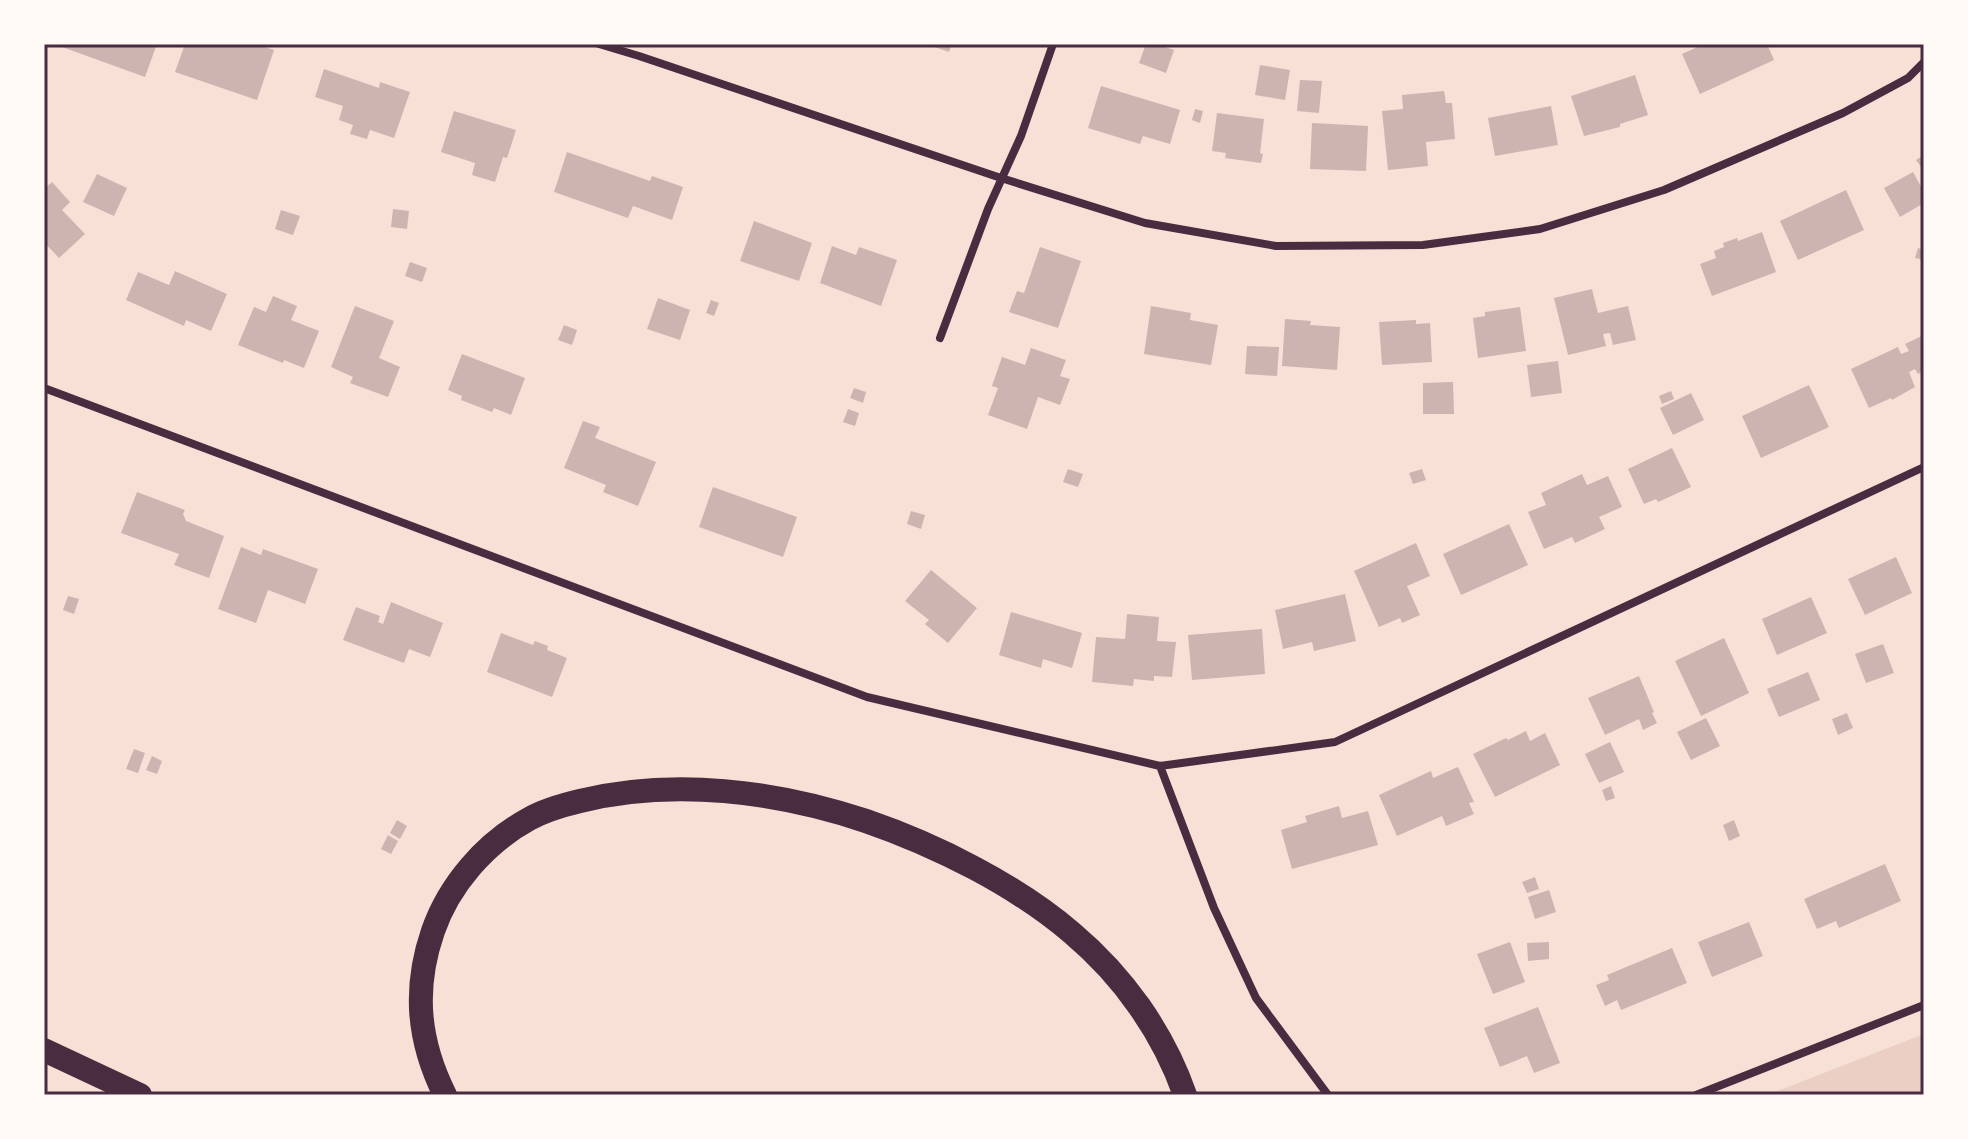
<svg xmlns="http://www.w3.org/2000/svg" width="1968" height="1139" font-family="'PT Sans',sans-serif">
  <rect width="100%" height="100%" fill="#f7e1d7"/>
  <!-- green -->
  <path fill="#ebcfc5" d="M1924 1034V1095H1767Z"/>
  <!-- building -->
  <path fill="#ccb4b1" d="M63 44H157L145 77 62 47Z
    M185 44H256L274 50 257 100 175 72Z
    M926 44H952L949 52Z
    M1146 44H1156L1174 50 1166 73 1139 63Z
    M1704 44H1767L1774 60 1700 94 1682 54Z
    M1260 65 1290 70 1285 100 1255 95Z
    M324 69 379 88 380 82 410 92 394 138 370 130 367 139 350 134 353 125 339 120 343 106 315 97Z
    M1635 75 1648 115 1620 124V127L1584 136 1571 96Z
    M1300 80 1322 81 1319 113 1297 111Z
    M1101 86 1180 110 1170 144 1143 136 1140 144 1088 128Z
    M1444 91 1446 103H1452L1455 139 1426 142 1428 166 1388 170 1382 111 1403 109 1402 95Z
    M1551 106 1558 145 1495 156 1488 118Z
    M1195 109 1203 111 1200 123 1192 120Z
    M454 111 516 130 507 158 503 157 495 182 472 175 475 163 441 152Z
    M1217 113 1264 119 1260 153 1263 154 1261 163 1225 158 1226 153 1212 151Z
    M1312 123 1368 126 1366 171 1310 169Z
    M567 152 650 181 652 176 683 187 672 220 633 206 628 218 554 192Z
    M1924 155V171L1916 160Z
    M1913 172 1924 192V203L1900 217 1884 188Z
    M97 174 127 188 114 216 83 202Z
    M52 182 70 202 62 210 85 234 59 258 44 242V237L47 234 44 231V189Z
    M1846 190 1864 230 1798 260 1780 221Z
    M393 209 409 211 407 229 391 227Z
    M281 210 300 216 293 235 275 229Z
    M754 221 812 243 799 281 740 261Z
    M1762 232 1776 272 1712 296 1700 264 1716 258 1714 251 1724 247 1723 243 1737 238 1738 241Z
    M832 246 856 255 859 247 897 260 881 306 820 283Z
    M1040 247 1081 261 1058 328 1009 312 1017 291 1024 293Z
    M1918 248 1924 250V260L1915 258Z
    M410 262 427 268 422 282 405 276Z
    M175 271 227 294 211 331 186 320 184 326 126 300 138 272 169 285Z
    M1592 289 1598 313 1628 306 1636 340 1613 345 1610 333 1603 334 1606 346 1568 355 1554 298Z
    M273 296 297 306 291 320 319 331 304 368 284 360 283 363 238 345 254 307 266 312Z
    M658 298 690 310 680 340 647 329Z
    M711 300 719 303 714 316 706 313Z
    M355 306 394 321 379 358 400 367 388 397 350 383 353 377 331 367Z
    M1151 306 1191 313 1190 320 1218 325 1211 365 1144 354Z
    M1520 307 1526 351 1478 358 1473 318 1485 316V312Z
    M1285 319 1311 321 1310 325 1340 327 1337 370 1282 366Z
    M1416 320V324L1430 323 1432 362 1382 365 1379 322Z
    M564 325 577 330 572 345 558 340Z
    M1924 335V371L1918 374 1915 369 1909 372 1915 387 1892 400 1891 398 1869 408 1851 369 1898 347 1901 354 1909 351 1905 344Z
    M1247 346 1279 347 1277 376 1245 374Z
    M1031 348 1066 360 1060 376 1070 379 1060 405 1038 397 1027 429 988 415 998 388 992 386 1002 357 1025 365Z
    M462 354 525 378 511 415 494 408 492 412 461 400 462 396 448 390Z
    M1558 361 1562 393 1531 397 1527 365Z
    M1453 382 1454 414H1423V383Z
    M1809 385 1829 427 1761 458 1742 416Z
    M854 388 866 392 863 403 850 398Z
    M1671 391 1674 399 1662 404 1659 396Z
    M1691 393 1704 420 1673 435 1660 408Z
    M848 409 859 413 855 426 843 422Z
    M583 421 600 427 595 438 656 462 638 506 603 492 606 485 564 468Z
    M1672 448 1691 487 1658 502 1656 499 1644 504 1628 469Z
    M1068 469 1083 474 1078 487 1063 482Z
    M1422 469 1426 480 1413 484 1409 473Z
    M1582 474 1587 485 1608 476 1622 507 1599 517 1605 529 1575 543 1572 537 1544 549 1528 512 1546 505 1541 493Z
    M713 487 797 517 783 557 699 527Z
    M137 492 185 510 183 514 186 521 224 536 209 578 174 565 179 554 121 533Z
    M911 511 925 515 921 529 907 524Z
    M1509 524 1528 565 1461 595 1443 554Z
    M1416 543 1430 576 1407 586 1420 615 1402 623 1400 618 1379 627 1354 571Z
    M241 547 261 555 263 549 318 569 305 604 268 590 256 623 218 609Z
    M1896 557 1912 593 1865 615 1848 579Z
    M931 570 977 608 948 643 925 624 929 620 905 601Z
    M1345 594 1356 641 1314 651 1312 642 1283 649 1275 610Z
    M68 596 79 599 74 614 63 610Z
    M1811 597 1827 633 1777 655 1762 619Z
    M391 602 443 623 430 657 409 649 404 663 343 640 356 607 380 616 378 622 383 624Z
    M1011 612 1082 633 1072 668 1043 659 1041 668 999 655Z
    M1127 614 1159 617 1157 641 1176 642 1172 677 1154 676V681L1134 679 1133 686 1092 682 1096 637 1125 639Z
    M1262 629 1265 674 1192 680 1188 635Z
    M501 633 533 645 535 641 548 646 547 650 567 658 552 697 487 672Z
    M1724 638 1749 693 1701 716 1675 661Z
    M1883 644 1894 673 1866 683 1855 654Z
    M1808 672 1820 700 1779 717 1767 689Z
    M1639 676 1654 712 1652 713 1657 723 1643 730 1639 719 1605 735 1588 698Z
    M1847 713 1853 728 1838 735 1832 719Z
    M1706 718 1720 746 1691 760 1677 732Z
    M1526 731 1530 741 1545 733 1560 765 1495 797 1473 754 1506 738 1508 740Z
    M1610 742 1624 772 1599 783 1585 754Z
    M134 749 145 753 138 773 126 769Z
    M152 756 162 761 157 774 146 770Z
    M1458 767 1474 802 1469 803 1474 814 1446 826 1442 816 1397 836 1379 795 1431 771 1433 778Z
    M1611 786 1615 798 1606 801 1602 790Z
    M1339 806 1342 818 1368 811 1378 845 1292 869 1281 830 1307 822 1305 816Z
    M397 820 407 826 400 839 390 833Z
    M1734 820 1740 836 1729 841 1723 825Z
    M388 835 398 841 391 854 381 849Z
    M1885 864 1901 901 1839 928 1836 921 1817 929 1804 899Z
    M1535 877 1539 889 1527 893 1522 882Z
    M1549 890 1556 912 1535 919 1528 897Z
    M1749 922 1763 956 1712 977 1698 942Z
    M1510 942 1525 982 1493 994 1477 954Z
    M1549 942V959L1528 961 1527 943Z
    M1672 948 1687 983 1621 1010 1617 1000 1605 1006 1596 985 1609 980 1607 975Z
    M1538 1007 1560 1063 1534 1073 1527 1056 1500 1067 1484 1028Z"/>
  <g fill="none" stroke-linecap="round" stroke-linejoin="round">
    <!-- minor -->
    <path stroke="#4a2c40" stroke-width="8" d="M599 44 639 56 1001 178 1145 223 1276 246 1423 245 1540 229 1664 190 1843 113 1908 78 1924 62
      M940 338 988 209 1021 136 1053 44
      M44 388 867 697 1160 766 1335 742 1924 467
      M1160 766 1214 908 1256 998 1328 1095
      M1696 1095 1924 1005"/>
    <!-- motorway -->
    <path stroke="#4a2c40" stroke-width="24" d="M44 1050 140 1095
      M445 1095C418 1041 413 989 433 931 449 885 485 843 529 819 545 810 563 805 580 801 673 778 776 791 866 821 936 845 1016 885 1072 933 1123 976 1163 1032 1185 1095"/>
  </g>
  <!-- border -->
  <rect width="1968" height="1139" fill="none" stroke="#fffaf5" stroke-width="92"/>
  <rect x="46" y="46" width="1876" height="1047" fill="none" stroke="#4a2c40" stroke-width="3"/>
</svg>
